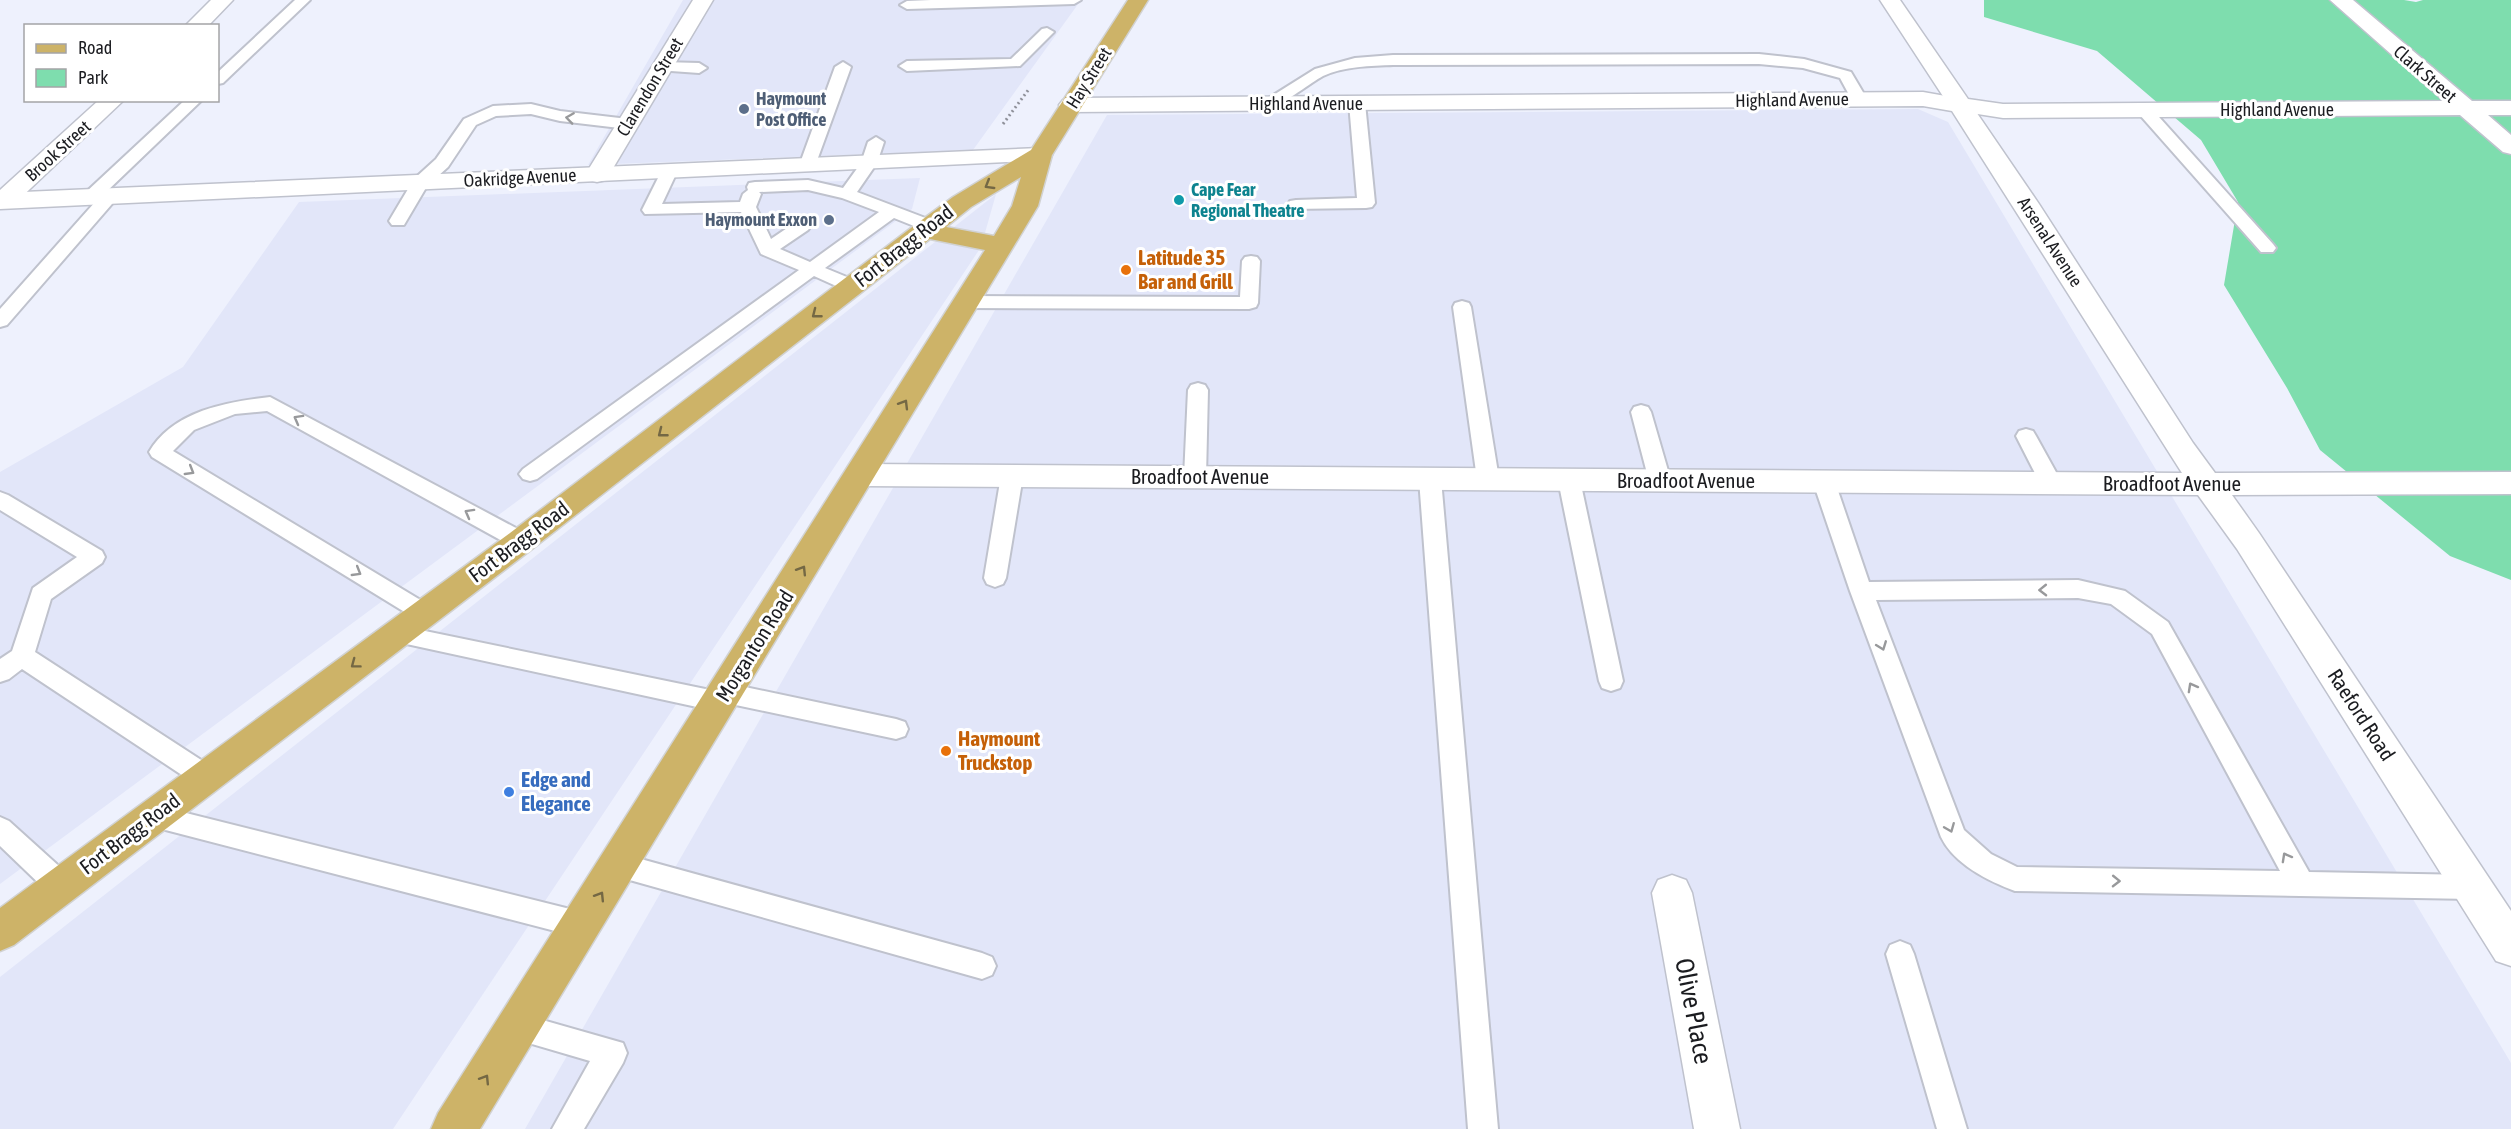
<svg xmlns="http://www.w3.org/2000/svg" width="2511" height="1129" font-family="'Asap Condensed',sans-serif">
  <rect width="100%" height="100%" fill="#eef1fd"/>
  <!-- built -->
  <path fill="#e2e6f9" d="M683 0H1081L973 150 588 165Z
    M1918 109 1948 122 2511 1063V1129H525L1107 115Z
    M920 178 912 209 0 884V472L183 367 299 202Z
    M996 194 981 247 393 1129H0V977Z"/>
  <!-- green -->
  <path fill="#7eddae" d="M1984 0H2404L2416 2 2423 0H2511V580L2450 556 2320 450 2287 388 2224 285 2238 202 2201 140 2097 51 1984 17Z"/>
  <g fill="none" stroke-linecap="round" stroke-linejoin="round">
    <defs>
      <path id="lane" d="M295 0H310L223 83 218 84V72Z
        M931 0H1081L1074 4 907 9 900 5 907 1Z
        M1047 28 1054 32 1020 66 907 71 899 66 907 61 1011 59 1042 29Z
        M1759 54 1804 59 1851 72 1867 99 1859 104 1853 102 1840 78 1803 68 1759 64 1393 65C1371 66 1344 66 1323 76 1308 84 1277 111 1261 107L1259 104 1315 69 1355 58 1393 55Z
        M662 62 699 63 707 68 699 73 657 70 654 67Z
        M843 62 851 67 815 166 813 170H801L799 166 835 67Z
        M1357 98 1365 103 1375 203 1372 207 1366 208 1290 209 1287 205 1290 201 1296 200 1357 198 1349 103Z
        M185 100H202L105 193H115L118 197 7 325 0 327V309L96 201H85L82 197 85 193Z
        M531 104 560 111 628 119 636 124 628 129 560 121 531 114 496 116 476 125 448 167 427 186 404 225H392L389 221 414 179 436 159 464 119 493 106Z
        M2145 106 2151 108 2273 244 2276 248 2273 252H2261L2139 114 2137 111 2139 108Z
        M876 137 884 142 877 163 857 192 936 222 939 226 936 230H924L894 218 825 268 859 282 861 286 859 290H845L814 276 537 479 530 481 523 479 519 474 523 469 799 270 761 254 741 212 645 214 642 210 663 168 669 167 677 172 662 204 740 202 743 194 748 190 747 187 749 183 755 182 808 180 843 188 861 163 868 142ZM808 190 842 198 879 212 810 262 780 249 808 230 811 226 808 222H796L771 239 756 207 761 194 759 192Z
        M1251 256 1257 257 1260 261 1258 303 1256 307 1249 309 966 308 959 306 957 302 959 298 966 296 1240 297 1242 261 1245 257Z
        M1462 301 1469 303 1471 307 1499 479 1496 484 1488 486 1480 484 1477 479 1453 307 1455 303Z
        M1198 383 1205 385 1208 390 1206 477 1202 482 1195 484 1188 482 1184 477 1188 390 1191 385Z
        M270 397 529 535 532 541 529 547 521 549 513 547 267 411 235 414 194 430 173 451 432 607 436 613 432 619 424 622 416 619 152 457 149 452C173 411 226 402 270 397Z
        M1641 405 1648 407 1651 412 1671 481 1668 486 1660 488 1652 486 1649 481 1631 412 1634 407Z
        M2026 429 2033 431 2036 436 2062 483 2059 488 2051 490 2043 488 2040 483 2016 436 2019 431Z
        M1012 469 1019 471 1023 476 1006 578 1003 584 995 587 987 584 984 578 1001 476 1005 471Z
        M1430 472 1438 474 1441 479 1498 1129H1468L1419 479 1422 474Z
        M1569 473 1577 475 1580 480 1623 681 1620 688 1611 691 1602 688 1599 681 1558 480 1561 475Z
        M1824 475 1832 477 1835 482 1869 582 2078 580 2125 591 2168 622 2309 872 2472 875 2482 878 2486 887 2482 896 2472 899 2015 891C1988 881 1954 864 1941 837L1850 591 1813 482 1816 477ZM2078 598 2111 604 2152 634 2280 871 2017 867 1991 854 1964 830 1876 600Z
        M0 492 8 495 102 551 105 557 102 563 51 599 35 652 215 769 219 777 215 785 206 788 197 785 22 669 9 679 0 682V659L12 651 33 588 77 557 0 510Z
        M396 625 715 691 717 686 726 683 896 719 905 722 908 729 905 736 896 739 731 704 729 709 720 712 388 640 384 634 388 628Z
        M154 805 582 912 592 916 596 925 592 934 582 938 154 827 145 824 141 816 145 808Z
        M0 817 9 821 71 877 75 886 71 895 61 898 51 895 0 846Z
        M619 853 982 953 992 957 996 966 992 975 982 979 619 877 609 873 606 865 609 857Z
        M1900 941 1910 945 1914 954 1967 1129H1937L1886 954 1890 945Z
        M518 1013 623 1043 627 1053 623 1063 584 1129H552L590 1061 508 1037 503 1027 508 1017Z"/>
      <path id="street" d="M211 0H233L208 26H185Z
        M693 0H713L606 180 597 182 588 180 585 175Z
        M1880 0H1900L1968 99 2003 104 2444 101 2330 0H2353L2472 101H2511V115H2488L2511 135V154L2503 152 2460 115 2003 118 1952 110Z
        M99 100H124L12 206 0 208V190Z
        M1672 875 1686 880 1692 893 1740 1129H1694L1652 893 1658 880Z"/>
      <path id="secondary" d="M1923 92 1968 100 2039 204 2193 443 2215 473 2511 472V494L2232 495 2259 533 2511 911V966L2496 961 2237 549 2198 495 861 486 850 483 845 475 850 467 861 464 2182 473 1952 111 1923 106 1071 112 1063 110 1059 105 1063 100 1071 98Z
        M1040 148 1049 150 1052 155 1049 160 0 209V193Z"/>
      <path id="primary" d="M1128 0H1148L1052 155 1038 206 480 1129H431L438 1113 985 250 930 239 532 549 14 945 0 951V908L510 533 915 225 953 197 1031 150ZM1021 177 1012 206 994 236 946 227 971 207Z"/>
    </defs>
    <!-- lane casing -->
    <use href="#lane" stroke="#bfc2cd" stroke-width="4"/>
    <!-- street casing -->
    <use href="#street" stroke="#bfc2cd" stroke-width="3"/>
    <!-- secondary casing -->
    <use href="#secondary" stroke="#bfc2cd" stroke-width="3"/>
    <!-- primary casing -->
    <use href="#primary" stroke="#d1d2d2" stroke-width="3"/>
    <!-- path -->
    <path stroke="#8f919a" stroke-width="3" stroke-dasharray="2 3" stroke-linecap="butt" d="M1003 124 1029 89"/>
    <!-- lane -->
    <use href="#lane" fill="#fff" fill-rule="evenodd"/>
    <!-- street -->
    <use href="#street" fill="#fff" fill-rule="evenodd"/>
    <!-- secondary -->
    <use href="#secondary" fill="#fff" fill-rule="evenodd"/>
    <!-- primary -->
    <use href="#primary" fill="#cdb368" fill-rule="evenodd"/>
  </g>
  <!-- one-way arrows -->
  <defs><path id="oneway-chevron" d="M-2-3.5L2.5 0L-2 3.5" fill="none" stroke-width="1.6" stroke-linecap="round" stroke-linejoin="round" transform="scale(1.5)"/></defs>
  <g stroke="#98999b">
    <use href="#oneway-chevron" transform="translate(570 118) rotate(-172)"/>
    <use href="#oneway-chevron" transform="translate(298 419) rotate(-151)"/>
    <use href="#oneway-chevron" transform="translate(190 471) rotate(31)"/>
    <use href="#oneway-chevron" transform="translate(469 513) rotate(-151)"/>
    <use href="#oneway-chevron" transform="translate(357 572) rotate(31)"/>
    <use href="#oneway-chevron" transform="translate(2043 590) rotate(179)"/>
    <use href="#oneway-chevron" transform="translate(1882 646) rotate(69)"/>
    <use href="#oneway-chevron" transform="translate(2192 687) rotate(-119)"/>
    <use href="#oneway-chevron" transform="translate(1950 828) rotate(68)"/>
    <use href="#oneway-chevron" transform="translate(2286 857) rotate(-119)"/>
    <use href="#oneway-chevron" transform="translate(2116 881) rotate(1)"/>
  </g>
  <g stroke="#746844">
    <use href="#oneway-chevron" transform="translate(989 185) rotate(149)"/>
    <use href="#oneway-chevron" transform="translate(816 314) rotate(142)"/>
    <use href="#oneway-chevron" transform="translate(904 404) rotate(-59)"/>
    <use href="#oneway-chevron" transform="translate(662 433) rotate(142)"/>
    <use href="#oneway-chevron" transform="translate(802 570) rotate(-58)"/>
    <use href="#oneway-chevron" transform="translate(355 664) rotate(143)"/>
    <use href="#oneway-chevron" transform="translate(600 896) rotate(-58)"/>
    <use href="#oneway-chevron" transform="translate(485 1079) rotate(-58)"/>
  </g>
  <!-- markers -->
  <g fill="#5c6f8a" stroke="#fff" stroke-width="2">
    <circle cx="744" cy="109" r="6"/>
    <circle cx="829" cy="220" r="6"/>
  </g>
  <circle fill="#0f9aa8" stroke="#fff" stroke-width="2" cx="1179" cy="200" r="6"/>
  <g fill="#e8710a" stroke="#fff" stroke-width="2">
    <circle cx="1126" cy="270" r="6"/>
    <circle cx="946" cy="751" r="6"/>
  </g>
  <circle fill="#3f7fe0" stroke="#fff" stroke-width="2" cx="509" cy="792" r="6"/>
  <g text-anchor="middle" stroke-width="6" stroke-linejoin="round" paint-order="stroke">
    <!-- far-street labels -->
    <g font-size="18" fill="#1b1c20" stroke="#fff">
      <text transform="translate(2425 74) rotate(41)" y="6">Clark Street</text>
      <text transform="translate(1089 78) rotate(-58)" y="6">Hay Street</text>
      <text transform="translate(650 87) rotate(-59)" y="6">Clarendon Street</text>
      <text transform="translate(1792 100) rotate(-1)" y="6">Highland Avenue</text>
      <text x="1306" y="110">Highland Avenue</text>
      <text x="2277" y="116">Highland Avenue</text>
      <text transform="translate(58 151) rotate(-42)" y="6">Brook Street</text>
      <text transform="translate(520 178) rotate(-3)" y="6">Oakridge Avenue</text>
      <text transform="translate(2050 242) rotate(57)" y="6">Arsenal Avenue</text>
    </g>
    <!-- far-service labels -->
    <g font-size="18" font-weight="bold" fill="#4e5e75" stroke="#fff" text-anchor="start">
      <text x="756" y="105">Haymount<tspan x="756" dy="21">Post Office</tspan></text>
      <text x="817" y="226" text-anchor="end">Haymount Exxon</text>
    </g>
    <!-- far-culture labels -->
    <g font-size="18" font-weight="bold" fill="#0d838f" stroke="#fff" text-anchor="start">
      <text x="1191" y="196">Cape Fear<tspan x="1191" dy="21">Regional Theatre</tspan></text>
    </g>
    <!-- street labels -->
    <g font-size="21" fill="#1b1c20" stroke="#fff">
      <text transform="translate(904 246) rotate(-38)" y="7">Fort Bragg Road</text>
      <text x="1200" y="484">Broadfoot Avenue</text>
      <text x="1686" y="488">Broadfoot Avenue</text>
      <text x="2172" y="491">Broadfoot Avenue</text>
      <text transform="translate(519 542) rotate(-37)" y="7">Fort Bragg Road</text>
      <text transform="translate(755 646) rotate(-58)" y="7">Morganton Road</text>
      <text transform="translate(2361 715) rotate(57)" y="7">Raeford Road</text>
      <text transform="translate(130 834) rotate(-37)" y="7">Fort Bragg Road</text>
    </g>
    <!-- food labels -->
    <g font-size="21" font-weight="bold" fill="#c56008" stroke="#fff" text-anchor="start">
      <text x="1138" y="265">Latitude 35<tspan x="1138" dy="24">Bar and Grill</tspan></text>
      <text x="958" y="746">Haymount<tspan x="958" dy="24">Truckstop</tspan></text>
    </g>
    <!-- shop labels -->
    <g font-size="21" font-weight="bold" fill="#366cbe" stroke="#fff" text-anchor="start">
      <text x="521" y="787">Edge and<tspan x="521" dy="24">Elegance</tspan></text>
    </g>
    <!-- near-street labels -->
    <g font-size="26" fill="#1b1c20" stroke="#fff">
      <text transform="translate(1694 1011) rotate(79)" y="9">Olive Place</text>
    </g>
  </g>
  <!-- legend -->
  <rect x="24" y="24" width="195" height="78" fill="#ffffff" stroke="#a4a4a6" stroke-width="1.5"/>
  <rect x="36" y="44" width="30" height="9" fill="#cdb368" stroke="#a4a4a6" stroke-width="1.5"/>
  <text x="78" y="54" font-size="18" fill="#1b1c20">Road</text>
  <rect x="36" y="69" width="30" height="18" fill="#7eddae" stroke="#a4a4a6" stroke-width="1.5"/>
  <text x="78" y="84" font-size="18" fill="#1b1c20">Park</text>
</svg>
